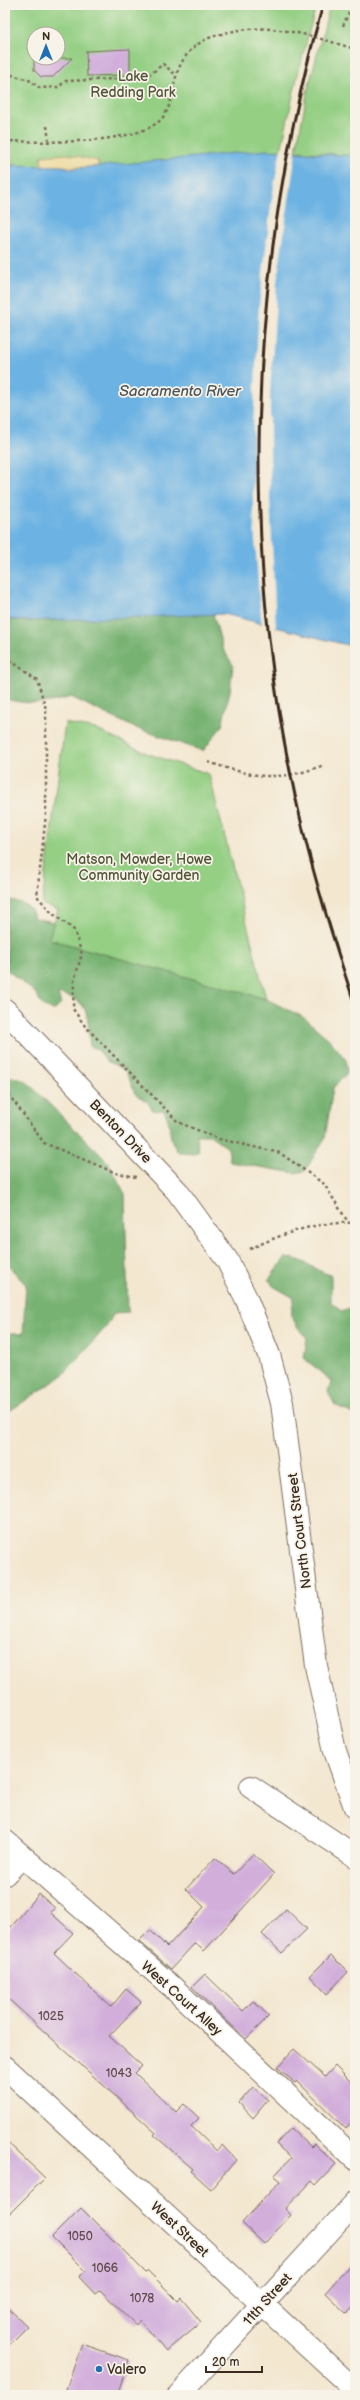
<svg xmlns="http://www.w3.org/2000/svg" width="360" height="2400" font-family="'Balsamiq Sans',sans-serif">
  <rect width="100%" height="100%" fill="#f7f3e8"/>
  <filter id="ink" filterUnits="userSpaceOnUse"><feTurbulence type="fractalNoise" baseFrequency=".025" numOctaves="2"/><feDisplacementMap in="SourceGraphic" scale="8" xChannelSelector="R" yChannelSelector="G"/><feConvolveMatrix kernelMatrix="1 2 1 2 8 2 1 2 1" color-interpolation-filters="sRGB"/></filter>
  <filter id="wash" filterUnits="userSpaceOnUse"><feTurbulence type="fractalNoise" baseFrequency=".012" numOctaves="4" result="noise"/><feDisplacementMap in="SourceGraphic" scale="16" xChannelSelector="R" yChannelSelector="G"/><feGaussianBlur stdDeviation="0.9" result="paint"/><feColorMatrix in="noise" values="0 0 0 0 0 0 0 0 0 0 0 0 0 0 0 0 0 1.4 0 .05"/><feComposite in="paint" operator="in"/></filter>
  <g filter="url(#wash)">
    <rect width="100%" height="100%" fill="#f3e7d0"/>
    <!-- green -->
    <path fill="#94cf84" stroke="#687c51" fill-rule="evenodd" d="M5 5H316L296 82 281 150 98 167V161L41 156 42 166 5 165ZM34 34H58V58H34Z
      M330 5H355V156L296 151 308 89Z
      M65 723 95 729 146 753 209 774 266 999 48 939 58 910 42 904Z"/>
    <!-- forest -->
    <path fill="#77b272" stroke="#596e48" d="M213 614 223 649 233 665 230 691 222 726 203 751 133 727 71 697C49 704 27 705 5 699V619L27 621Z
      M10 900C22 903 31 904 34 918L54 922 49 939 266 999 303 1017 330 1040 346 1060 347 1073 333 1088 325 1138 305 1171 295 1173 230 1162 228 1148 210 1135H196L199 1151 194 1154 179 1153C165 1137 174 1124 163 1110L153 1111 147 1101 136 1095 125 1070 107 1061 98 1050 90 1046C87 1018 92 999 58 994L61 1004 55 1010C37 1008 43 999 32 990 24 983 15 977 7 970L5 902Z
      M5 1075 26 1081 108 1162 125 1194 128 1312 114 1313 107 1326 62 1376 5 1414V1333L23 1334 26 1285 5 1262Z
      M285 1258C306 1258 311 1270 331 1275V1302L341 1311 355 1306V1415L335 1405 328 1392 331 1383C325 1372 313 1367 304 1358L307 1338 301 1332 291 1316 294 1298 273 1286 269 1279Z"/>
    <!-- sand -->
    <path fill="#eeda9e" stroke="#94825e" d="M68 154 98 161V167C78 168 61 166 42 166L41 156Z"/>
    <!-- water -->
    <path fill="#6cb2e3" stroke="#546e80" d="M267 150 355 156V647L224 614 27 621 5 619V165L64 166 70 169Z"/>
    <!-- pier -->
    <path fill="#f3e7d0" d="M281 148 296 149V151L277 282 270 394V497L276 630 262 626 259 598 253 509V427L259 306 272 197Z"/>
    <g id="blocks">
      <!-- building -->
      <path fill="#d2afdb" d="M130 49V75L87 76 86 51Z
        M34 58H72L53 77H41L34 70Z
        M253 1854 274 1874 204 1951 195 1943 171 1969 139 1941 150 1930 167 1947 204 1907 186 1889 215 1858 234 1874Z
        M39 1894 55 1908 50 1912 73 1933 54 1953 111 2007 126 1989 141 2002 109 2036 142 2066 135 2073 176 2112 184 2104 199 2118 191 2126 217 2151 222 2145 236 2160 211 2189 191 2171 193 2169 154 2135 156 2133 5 1996V1934Z
        M286 1909 307 1929 282 1953 262 1934Z
        M331 1955 348 1972 327 1994 310 1976Z
        M205 1974 243 2011 253 2001 269 2016 246 2039 192 1987Z
        M294 2049 325 2077 335 2066 355 2086V2119L346 2129 297 2081 295 2083 277 2067Z
        M253 2087 268 2100 253 2118 239 2103Z
        M291 2128 311 2147 314 2144 336 2164 316 2185 312 2181 285 2209 291 2215 264 2244 242 2223 280 2181 274 2176 291 2158 276 2144Z
        M5 2140 45 2178 5 2218Z
        M81 2208 146 2273 148 2271 178 2301 181 2298 201 2322 166 2351 140 2320 136 2325 100 2290 95 2294 79 2277 86 2271 52 2237Z
        M355 2259V2305L347 2314 325 2293Z
        M5 2305 28 2327 5 2350Z
        M82 2344 129 2360 117 2395H64Z"/>
    </g>
  </g>
  <g filter="url(#ink)">
    <use href="#blocks" fill-opacity="0" stroke="#7b6c5c" stroke-width="1"/>
    <g fill="none" stroke-linecap="round" stroke-linejoin="round">
      <defs>
        <path id="minor" d="M5 1010 177 1191 227 1260 246 1298 269 1355 282 1403 316 1666 335 1751 355 1807
          M251 1787 355 1856
          M5 1841 170 1985 355 2159
          M5 1874 22 1857
          M5 2067 355 2390
          M179 2395 355 2203"/>
      </defs>
      <!-- minor casing -->
      <use href="#minor" stroke="#7b6c5c" stroke-width="24"/>
      <!-- path -->
      <path stroke="#7b6c5c" stroke-width="2.5" stroke-dasharray="3 3" stroke-linecap="butt" d="M343 26 352 5
        M5 73 29 80 40 88 59 87 65 81 139 78 152 73 163 64 176 75
        M47 126 49 141
        M5 141C42 142 127 145 157 123 174 110 171 87 179 68 188 47 204 38 225 33 271 21 311 36 355 49
        M5 657 37 679 46 709V814L37 896 52 913 74 930 82 954 74 981 73 1009 85 1026 178 1122 219 1139 280 1153 324 1184 348 1222
        M208 762C254 777 277 783 324 765
        M5 1089 44 1143 116 1173 136 1177
        M250 1249C284 1233 317 1221 355 1223"/>
      <!-- minor -->
      <use href="#minor" stroke="#fff" stroke-width="22"/>
      <!-- rail -->
      <path stroke="#3b2a1e" stroke-width="3" d="M323 5C246 273 237 562 304 834 318 892 336 948 355 1005"/>
    </g>
  </g>
  <!-- markers -->
  <circle fill="#1f6fb2" stroke="#f7f3e8" stroke-width="1.5" cx="99" cy="2369" r="4"/>
  <g text-anchor="middle" stroke-width="3.5" stroke-linejoin="round" paint-order="stroke">
    <!-- number labels -->
    <g font-size="12" fill="#614b4d">
      <text x="51" y="2020">1025</text>
      <text x="119" y="2077">1043</text>
      <text x="80" y="2240">1050</text>
      <text x="105" y="2272">1066</text>
      <text x="142" y="2302">1078</text>
    </g>
    <!-- park labels -->
    <g font-size="14" fill="#515338" stroke="#f7f3e8">
      <text x="133" y="81">Lake<tspan x="133" dy="16">Redding Park</tspan></text>
      <text x="139" y="864">Matson, Mowder, Howe<tspan x="139" dy="16">Community Garden</tspan></text>
    </g>
    <!-- street labels -->
    <g font-size="14" fill="#3b2a1e" stroke="#f7f3e8">
      <text transform="translate(121 1131) rotate(46)" y="5">Benton Drive</text>
      <text transform="translate(299 1531) rotate(-97)" y="5">North Court Street</text>
      <text transform="translate(182 1998) rotate(42)" y="5">West Court Alley</text>
      <text transform="translate(180 2229) rotate(43)" y="5">West Street</text>
      <text transform="translate(267 2299) rotate(-48)" y="5">11th Street</text>
    </g>
    <!-- poi labels -->
    <g font-size="14" fill="#3b2a1e" stroke="#f7f3e8" text-anchor="start">
      <text x="107" y="2374">Valero</text>
    </g>
    <!-- water labels -->
    <g font-size="15" font-style="italic" fill="#4a5359" stroke="#f7f3e8">
      <text x="180" y="396">Sacramento River</text>
    </g>
  </g>
  <!-- margin -->
  <rect width="360" height="2400" fill="none" stroke="#f7f3e8" stroke-width="20"/>
  <!-- north arrow -->
  <g transform="translate(46 46)"><circle r="19" fill="#f7f3e8" stroke="#aca397"/>
  <path d="M0-3L7 15L0 10L-7 15Z" fill="#1f6fb2"/>
  <text y="-6" font-size="11" font-weight="bold" text-anchor="middle" fill="#3b2a1e">N</text>
  </g>
  <!-- scale -->
  <path d="M206 2366v6h56v-6" fill="none" stroke="#3b2a1e" stroke-width="2"/>
  <text x="212" y="2366" font-size="12" fill="#3b2a1e" stroke="#f7f3e8" stroke-width="3" paint-order="stroke">20 m</text>
</svg>
